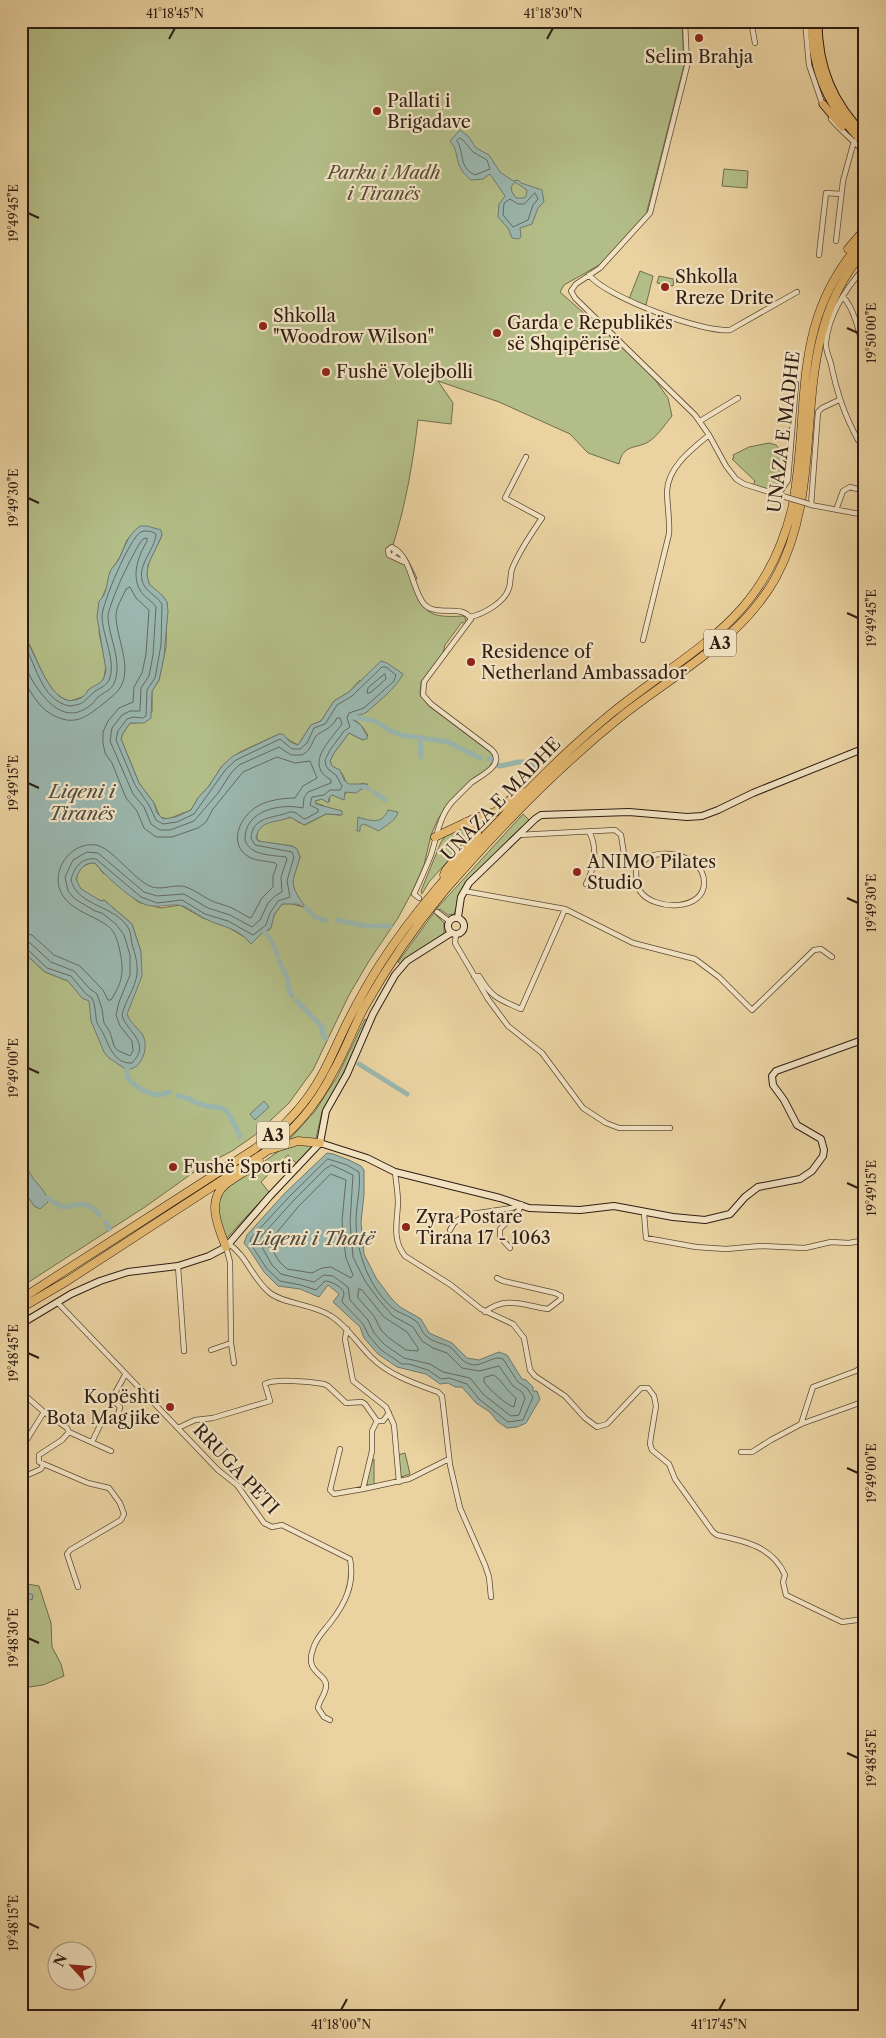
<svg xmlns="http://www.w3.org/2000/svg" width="886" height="2038" font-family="'Libre Caslon Text',serif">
  <rect width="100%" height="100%" fill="#ead2a1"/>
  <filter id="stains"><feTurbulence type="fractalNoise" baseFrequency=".004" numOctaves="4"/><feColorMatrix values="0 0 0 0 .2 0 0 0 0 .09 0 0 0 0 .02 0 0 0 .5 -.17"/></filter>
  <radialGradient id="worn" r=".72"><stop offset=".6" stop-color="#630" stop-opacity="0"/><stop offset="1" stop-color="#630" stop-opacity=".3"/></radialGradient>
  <!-- green -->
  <path fill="#b3bd87" stroke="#716d4d" d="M21 21H682L684 65 646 215 601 264 564 285 560 292 649 371 668 398 672 416C666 423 659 434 651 440 639 450 623 442 619 464L588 453 570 434 499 402 438 381 453 403 451 424 418 420C413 462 406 504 393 545 405 552 410 564 416 576L417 579 412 581C424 614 428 618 464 616L466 620 465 624 462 622 445 645 443 653 421 682 420 695 429 706 490 752 494 758 489 768 472 779 445 808 438 819 431 835 424 865 412 892 398 918 369 961 349 995 313 1070 289 1103 255 1135 232 1151 201 1167 145 1207 21 1287V1147L24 1135 21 1131V1078L25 1071 23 1068 21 1069V950L45 972 68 981 83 998 141 952 132 924 104 900 101 901C94 898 85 894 80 888 71 877 82 862 95 863L103 873 110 877 138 902 161 908 180 905 203 918 226 926 246 938 250 943 264 931 269 930 274 915 282 904 289 903 303 907 295 893 292 882 300 857 297 849 292 846 261 842 257 839C255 819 280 821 292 817L298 822 305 825 326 814 340 815 322 805 315 803V801L322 799 329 802 330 796 334 795 342 799 347 791 356 792 367 786 364 783C341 791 348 777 339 770 337 768 334 768 332 767L330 761 334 753 349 733 363 740 368 735 361 725 352 718 355 715 367 712 377 702 360 680 349 692 334 701 321 721 311 725 298 745 279 734 240 752 222 766 209 786 198 798 191 810 168 819 160 817 154 803 139 783 121 739 123 733 130 723H137L152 712V691L159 680 166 647 167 602C162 597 154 591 150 585 140 569 157 549 162 535L140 526 127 540 120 557 110 572 108 584 102 598 99 633 106 665 104 678 100 684 88 690 85 696 70 701C43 695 38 651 21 632Z
    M724 169 748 171 747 188 722 186Z
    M640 271 653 276 646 305 629 299Z
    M659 276 674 279 673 286 657 283Z
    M769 443 776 445 788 459 786 481 777 493 753 485 755 481 732 459 734 458 733 455 749 447Z
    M523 814 529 820 469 880 454 914 448 915 440 909 435 914 444 923V935L401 964 398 962 438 907Z
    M469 825 475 831 429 882 422 894 421 891 441 842 447 834Z
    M365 1019 367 1020 342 1076 322 1112 314 1147 297 1164 288 1155 261 1182 269 1192 226 1239C221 1223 211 1206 222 1191L279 1151 315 1111 337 1077Z
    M405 1453 410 1474 401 1477 398 1455Z
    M374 1459V1485L369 1486 366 1483 372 1461Z
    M21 1583 39 1586 51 1623 52 1647 61 1664 64 1676 43 1685 29 1687 21 1676Z"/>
  <!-- water -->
  <path fill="#9ab6ae" stroke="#6f7970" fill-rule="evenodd" d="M460 130 468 136 476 148 489 155 500 172 513 181 518 180 521 183 542 190 544 202 538 208 532 224 520 228 521 237 518 239 512 238 508 228 498 217 499 204 505 196 490 174 483 179 471 180C452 165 461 153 450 141ZM515 182 527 190 526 196 524 198H516L512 192 511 187Z
    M140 526H147L161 530 162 535 148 565 147 575 149 584 163 596 167 602 168 611 164 657 159 680 152 691 151 718 144 723H130L123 733 121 739 139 783 154 803 157 813 163 819 176 817 191 810 198 798 209 786 222 766 233 756 279 734H283L290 742 298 745 311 725 321 721 334 701 349 692 381 661 387 663 403 674C395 689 380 700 368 711 364 715 357 715 353 716V720L361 725 368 738 363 740 349 733 334 753 330 761 332 766 340 770 344 780 349 784H368L356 793 345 792 344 800 332 795 329 798 328 803 322 799 315 801 316 804 342 811V815L326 814 304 825 290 817C277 824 260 818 256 838L258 841 292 846 297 849 300 857C292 885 288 882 306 908L297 904H282L274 915 271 928 262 933 251 944C237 926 219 927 202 917 194 913 187 906 178 905 166 904 157 909 144 904 131 899 104 875 95 863 84 862 79 870 76 879L81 889 101 901 104 900 132 924 141 952 142 976 127 1014C130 1023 137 1027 142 1034 149 1044 144 1065 131 1069L124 1068 109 1058 104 1052 91 1021 89 1001 82 998 68 981 45 972 21 950V632C35 648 49 707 75 700 81 699 83 697 87 692 94 682 103 688 106 670L97 617 99 601C108 594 106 581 110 572 112 567 117 563 119 559 125 546 128 535 140 526Z
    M388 810 398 812C396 821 386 825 379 831L364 824 360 826V831H357L358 817C371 821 382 825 388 810Z
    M264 1101 269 1107 255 1120 250 1114Z
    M21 1131C29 1144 23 1157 28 1169 33 1183 46 1188 48 1202L40 1209 34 1206 21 1186Z
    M327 1153 333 1154 349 1160 361 1166 364 1170V1195L361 1222 364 1254 376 1278 391 1298 400 1307 421 1319 429 1333 452 1343 467 1358 479 1360 499 1352 507 1355 522 1379 526 1380 533 1387V1391H537L540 1399 526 1423 517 1427 507 1428 497 1421 490 1412 476 1403 462 1387H455L448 1383 440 1384 426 1374 397 1367 378 1354 364 1338 360 1327 333 1302 339 1294 328 1285 319 1297 300 1289 278 1286 264 1272 249 1249 244 1243 247 1235 285 1193Z
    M26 1592 33 1595 32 1600 31 1599 24 1604 26 1618 24 1621 21 1620V1593Z"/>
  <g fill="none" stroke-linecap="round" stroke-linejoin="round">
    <!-- shore -->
    <path stroke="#646a60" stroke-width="1" d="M460 138 463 140 473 152 487 160 490 169 475 175C458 167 465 153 457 141Z
      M535 193 538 199 533 205 528 220 513 227 503 215 504 203 510 199 518 204H524Z
      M21 639C36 661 40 701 70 706 84 704 82 703 92 694 97 688 105 688 109 680 117 662 102 635 102 616 102 604 130 537 141 532 146 530 152 531 156 534 155 551 133 568 145 587 150 594 158 597 162 604L161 645 155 678 147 690 146 716 143 718 133 717 127 719 118 731 116 740 135 785 149 805 156 820 163 824 177 822 194 814 226 769 236 760 280 739 292 749H300L307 743 314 728 325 724 337 705 352 696 382 667H386L396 675 394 681 364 708 349 713 347 718 350 727 344 731 330 750 325 760 326 766 329 770 336 775 342 786 340 790H330L324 795 312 797 310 805 318 809V812L305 819C300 818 298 812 292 812 287 812 288 813 284 814 269 818 252 819 251 838L255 845 292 852 294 857 287 881 290 897 278 901 270 913 266 925 253 935 228 921 205 914 182 900 157 903 141 897 96 859C82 857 74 867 71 880 78 907 116 905 129 929 131 933 131 939 132 944 135 954 138 963 137 974 135 989 125 1001 122 1015 127 1033 152 1042 132 1063 115 1064 110 1048 104 1035 101 1029 96 1024 96 1017 95 1010 95 1004 92 998L86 994 71 976 47 968 26 948 21 947
      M21 652C26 661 27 672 32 680 45 701 66 727 92 704 94 703 95 700 97 698 103 692 112 691 115 681 122 660 109 638 108 617 108 605 134 549 143 539L147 538V541C139 555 131 574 140 590 143 597 152 600 156 607L153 655 149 676 141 688 140 711H130L122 715 112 728 110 741 133 794 144 807 151 824 160 830H170L194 821 218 793 231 773 239 765 279 747 291 755H302C311 750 311 744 316 736 320 731 330 731 337 718H340L342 724C331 740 303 764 331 780V783L308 792 304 798 303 808C281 803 244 810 245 840 250 856 272 855 286 857L287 859 281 877 282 892 275 896 268 903 260 920 252 927 230 915 208 908 184 894 157 896 144 892 98 853 87 852 73 860 65 877 68 891 75 899 95 911 102 913 116 924 124 935 130 955V975L119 1002 116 1015 120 1026 132 1041 133 1051 130 1056 117 1050 114 1046 110 1032 104 1023 102 1009 97 994 90 989 74 971 51 962 30 943 21 941
      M21 671C25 685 38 707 51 714 74 727 85 718 103 704 116 693 124 689 125 670 125 652 117 635 116 617 115 608 123 597 126 589L130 587 136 598 149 610 146 654 142 673 134 687 133 702 119 708 108 721 103 732V743L105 753 112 763 126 798 137 811 144 828 156 837H172L198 828 206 822 213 809 243 772 277 757 295 763 310 761 317 778 303 786 295 798C284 798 268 800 258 806 240 816 227 844 249 857 256 861 267 861 275 863L277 865 273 876V887L262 898 251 918C245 916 240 912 234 909 227 905 217 904 210 900 202 896 195 890 186 887 173 883 159 893 146 884 132 876 110 847 96 845 70 841 48 873 63 896 72 909 86 913 100 921 112 927 116 934 119 947 124 969 124 980 111 1000H108L103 990 80 966 54 955 32 935 21 933
      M385 674 386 679 370 693H367L368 688Z
      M328 1159 347 1165 359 1172C361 1189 356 1205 356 1221 356 1253 370 1290 395 1310 402 1314 409 1316 416 1321 421 1325 421 1332 426 1336 434 1343 443 1343 450 1347 457 1352 460 1360 467 1363 481 1370 492 1354 503 1359L518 1382 527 1388 533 1397 523 1420 508 1422 479 1399 467 1384 449 1378 441 1379 428 1370 409 1364H402L381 1350 369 1336 363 1324 342 1302C342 1299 344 1296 344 1293 342 1286 330 1281 325 1281L316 1290 301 1285 280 1281 267 1269 250 1243 251 1238 289 1197Z
      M332 1165 353 1175 350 1222 353 1257 365 1281 379 1300 393 1316 413 1327 422 1341 433 1348 447 1353 462 1368 479 1371 499 1366 513 1386 522 1392 525 1398 519 1415 511 1416 484 1395 470 1378 443 1372 430 1364 404 1358 385 1345 374 1333 368 1320 350 1300 348 1287 333 1276 324 1275 314 1282 281 1274 272 1265 258 1240 293 1201 325 1169Z
      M331 1174 346 1180 342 1220 343 1235 346 1258 353 1275 351 1278 331 1267 322 1268 312 1273 287 1269 279 1261 268 1243 298 1207Z
      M359 1289 362 1290 384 1317 407 1332 418 1348V1351L406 1350 389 1338 381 1330 374 1316 358 1298Z
      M494 1375C503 1381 507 1392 516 1398L514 1407C507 1406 488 1388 484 1382V1378Z"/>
    <!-- canal -->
    <path stroke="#9ab6ae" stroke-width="5" d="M353 717 375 721 389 730 401 735 448 742 480 758
      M420 739 421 757
      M489 759 493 761
      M496 765 501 766 518 762H529L535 768 538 763
      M364 787 369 789
      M375 793 385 800
      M306 908 315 917 326 921
      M337 920 366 926H390
      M264 931 271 940 278 956
      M279 961 288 980V987L292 996
      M297 1001 322 1027 323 1035 326 1038
      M359 1064 407 1094
      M127 1068V1077C133 1086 148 1094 159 1095 163 1095 166 1093 170 1092
      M178 1096 191 1099V1101L206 1106 221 1108 227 1111 237 1129 240 1137
      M47 1198 62 1207C81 1206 84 1198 100 1215
      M106 1222 109 1229"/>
    <defs>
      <path id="street" d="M685 21 687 66 650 213 600 268 576 284 571 291 575 298 695 415 709 435 726 466 736 479 744 484 782 496
        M751 21 755 43
        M805 21 809 65 823 106
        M831 119C842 132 854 141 865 153
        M836 241 843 181 854 141
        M819 255 826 193 841 194
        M589 275C606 297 703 333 730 330L797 292
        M843 297C855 308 861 340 865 357
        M700 421 738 398
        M858 440C844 414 837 393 831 364 829 357 825 349 826 342 829 314 847 287 865 267
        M778 495 788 480 796 384
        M811 505 818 412 822 408 839 400
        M811 505 865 515
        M836 510 843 491 850 487 865 491
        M395 549C411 558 413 592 424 604 437 618 462 603 471 619L424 682 423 695 431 704 492 750C506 765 481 775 471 783 465 789 458 796 452 802 439 817 437 836 431 855 426 868 420 881 414 894L419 898
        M392 556 396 552 392 547 388 550 389 555 404 562
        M470 617C484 614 505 602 509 588 511 582 510 575 512 569 519 551 531 534 542 518L505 498 526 457
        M643 640 669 534C670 520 667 505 667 491 668 467 692 449 709 435
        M518 835 615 830 621 835 624 854 636 869C636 876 636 884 640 891 653 911 706 912 704 881 703 858 669 849 651 856 645 858 641 864 636 869
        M586 884C594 870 598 846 589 832
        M464 891 565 909 633 943 695 959 719 977 752 1010 814 950 821 949 832 957
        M437 912 449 921
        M456 934 455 943 488 999 508 1026 542 1053 583 1108 606 1123 619 1128H670
        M474 976H479C492 998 498 999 521 1009L565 909
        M395 1172C396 1182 398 1193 398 1203 397 1223 392 1240 405 1256L451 1285 481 1309 513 1324 524 1338 530 1370 535 1376 565 1396 585 1418 597 1427 607 1424 641 1388H648L654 1396 656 1406 651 1436 650 1444 652 1450 669 1464 675 1479 713 1532 717 1535C745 1541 773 1547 785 1575L783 1582 786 1595 842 1622 857 1620
        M644 1213 646 1238 696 1247 726 1249 760 1246 805 1248 831 1242 849 1243 865 1240
        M450 1230 454 1223 465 1215 512 1208 519 1205
        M229 1244C247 1256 253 1280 270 1293 284 1304 313 1304 331 1316 347 1326 357 1343 371 1357 389 1375 413 1383 438 1392L442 1396 450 1465 460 1508 485 1565 489 1577 491 1597
        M226 1247 230 1262 231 1343 234 1363
        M510 1248 500 1237V1229L519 1210 521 1204
        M178 1266 184 1351
        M57 1302 218 1470 237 1485 264 1523 272 1527 282 1525 350 1559C355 1584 345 1604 330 1623 323 1632 316 1638 313 1649 304 1674 327 1673 326 1686 326 1694 319 1700 318 1708L324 1717 330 1720
        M485 1312C506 1295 525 1306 548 1309L561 1299V1296L555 1293 503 1281 497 1278
        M347 1329 345 1339 353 1381 386 1407 394 1425 399 1482
        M211 1350 231 1343
        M21 1392 44 1412 67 1428 69 1432 111 1451
        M377 1421H383L389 1413
        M801 1424 813 1387 856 1371 865 1365
        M178 1428 195 1420 213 1418 270 1401 265 1384C275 1378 312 1382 324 1384L328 1386 346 1403 362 1402 365 1404 377 1421
        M69 1432 62 1440 39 1455V1462L88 1483 109 1488 120 1503 124 1514 121 1520 70 1550 67 1554 78 1587
        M92 1442 102 1421 109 1422 118 1415 120 1407 116 1403 114 1395 125 1375
        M21 1449 44 1412
        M340 1449 330 1490 334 1494 363 1489 409 1479 449 1459
        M741 1452H752L771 1440 801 1424 865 1401
        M21 1478 41 1469 43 1465
        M363 1489 372 1451V1431L377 1421
        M21 1681 23 1683"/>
      <path id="secondary" d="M458 917 461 897 469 883 535 819 541 815 629 812 687 817 702 816 718 810 753 793 865 748
        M448 926a8 8 0 1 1 16 0a8 8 0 1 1-16 0Z
        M320 1143 367 1158 395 1172 500 1198 529 1208 580 1210 614 1206 673 1217 705 1220 730 1214 745 1197 758 1187 800 1179 812 1171 823 1156 824 1150 821 1139 797 1125 784 1100 773 1085 772 1076 776 1071 865 1039
        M21 1324 71 1294 100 1281 128 1272 178 1266 209 1256 226 1247 270 1196 320 1143 326 1111 347 1074 373 1014 395 975 407 961 451 933"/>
      <path id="primary" d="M811 21C812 74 828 107 865 145
        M818 21C818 67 833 103 865 135
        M823 104 842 127"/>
      <path id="highway" d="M848 249 865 229
        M435 837 475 818 495 812 521 791
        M444 875 446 870 477 833V825L466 822
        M269 1150 298 1141 320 1143
        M226 1247C218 1227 206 1200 226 1184 236 1176 249 1170 259 1161
        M21 1299 253 1150C274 1135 293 1118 308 1097 324 1075 334 1050 346 1025 356 1005 367 985 379 966 414 911 457 864 502 818 537 780 574 744 613 712 695 646 764 621 792 509 812 408 787 322 865 238
        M21 1308 67 1281 264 1153C293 1132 317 1104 333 1072 345 1051 353 1028 365 1006 388 965 415 926 445 890 498 829 555 770 618 719 672 675 741 641 776 577 833 472 781 346 865 250"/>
    </defs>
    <!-- street casing -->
    <use href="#street" stroke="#5e4a36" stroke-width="6"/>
    <!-- secondary casing -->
    <use href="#secondary" stroke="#2f1d13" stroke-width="8"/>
    <!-- primary casing -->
    <use href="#primary" stroke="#2f1d13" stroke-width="9"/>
    <!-- highway casing -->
    <use href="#highway" stroke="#2f1d13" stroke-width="9"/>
    <!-- street -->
    <use href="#street" stroke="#f1e2c2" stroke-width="4.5"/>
    <!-- secondary -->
    <use href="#secondary" stroke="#f1e2c2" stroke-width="6"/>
    <!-- primary -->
    <use href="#primary" stroke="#e5b970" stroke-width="7"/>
    <!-- highway -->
    <use href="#highway" stroke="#e5b970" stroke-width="8"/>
    <defs>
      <path id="street-bridge" d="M782 496 809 504"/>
    </defs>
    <!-- street-bridge casing -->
    <use href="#street-bridge" stroke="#5e4a36" stroke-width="6" stroke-linecap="butt"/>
    <!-- street-bridge -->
    <use href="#street-bridge" stroke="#f1e2c2" stroke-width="4.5"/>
  </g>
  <!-- ticks -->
  <path fill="none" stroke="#2f1d13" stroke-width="2" d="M169 39 175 28M547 39 553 28M28 213 39 218M847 328 858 333M28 498 39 503M847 613 858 618M28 783 39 788M847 898 858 903M28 1068 39 1073M847 1183 858 1188M28 1353 39 1358M847 1468 858 1473M28 1638 39 1643M847 1753 858 1758M28 1923 39 1928M341 2010 347 1999M719 2010 725 1999"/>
  <!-- markers -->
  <g fill="#8f2418" stroke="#f1e2c2" stroke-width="2">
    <circle cx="699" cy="38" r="5"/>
    <circle cx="377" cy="111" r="5"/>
    <circle cx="665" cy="287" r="5"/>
    <circle cx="263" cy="326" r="5"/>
    <circle cx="497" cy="333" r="5"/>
    <circle cx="326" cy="372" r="5"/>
    <circle cx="471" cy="662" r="5"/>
    <circle cx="577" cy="872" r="5"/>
    <circle cx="173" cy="1167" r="5"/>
    <circle cx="406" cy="1227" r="5"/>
    <circle cx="170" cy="1407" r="5"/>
  </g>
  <g text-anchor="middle" stroke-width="4.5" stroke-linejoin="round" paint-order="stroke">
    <!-- shield labels -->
    <g fill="#f1e2c2" stroke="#695848" stroke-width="1">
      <rect x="704" y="629.5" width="32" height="27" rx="4"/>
      <rect x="257" y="1121.5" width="32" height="27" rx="4"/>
    </g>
    <g font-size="16" font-weight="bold" fill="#2f1d13">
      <text x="720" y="649">A3</text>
      <text x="273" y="1141">A3</text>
    </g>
    <!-- poi labels -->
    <g font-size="18" fill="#2f1d13" stroke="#f1e2c2" text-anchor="start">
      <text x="699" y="63" text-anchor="middle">Selim Brahja</text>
      <text x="387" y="107">Pallati i<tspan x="387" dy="21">Brigadave</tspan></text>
      <text x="675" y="283">Shkolla<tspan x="675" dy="21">Rreze Drite</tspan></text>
      <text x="273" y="322">Shkolla<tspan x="273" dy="21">"Woodrow Wilson"</tspan></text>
      <text x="507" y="329">Garda e Republikës<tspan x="507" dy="21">së Shqipërisë</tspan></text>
      <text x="336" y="378">Fushë Volejbolli</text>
      <text x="481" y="658">Residence of<tspan x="481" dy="21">Netherland Ambassador</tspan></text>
      <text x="587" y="868">ANIMO Pilates<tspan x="587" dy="21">Studio</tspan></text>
      <text x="183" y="1173">Fushë Sporti</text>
      <text x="416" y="1223">Zyra Postare<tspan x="416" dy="21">Tirana 17 - 1063</tspan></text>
      <text x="160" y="1403" text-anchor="end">Kopështi<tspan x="160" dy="21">Bota Magjike</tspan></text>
    </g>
    <!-- park labels -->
    <g font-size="18" font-style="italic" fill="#574d36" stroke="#f1e2c2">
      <text x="384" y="179">Parku i Madh<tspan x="384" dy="21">i Tiranës</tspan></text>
    </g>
    <!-- street labels -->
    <g font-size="18" fill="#2f1d13" stroke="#f1e2c2">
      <text transform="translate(784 432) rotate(-83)" y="6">UNAZA E MADHE</text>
      <text transform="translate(501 799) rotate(-46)" y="6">UNAZA E MADHE</text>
      <text transform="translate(236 1469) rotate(47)" y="6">RRUGA PETI</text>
    </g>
    <!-- water labels -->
    <g font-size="19" font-style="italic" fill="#4f4b42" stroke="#f1e2c2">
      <text x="82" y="798">Liqeni i<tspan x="82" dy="22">Tiranës</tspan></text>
      <text x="313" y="1245">Liqeni i Thatë</text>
    </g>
  </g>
  <!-- margin -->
  <rect width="886" height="2038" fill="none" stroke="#ead2a1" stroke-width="55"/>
  <!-- north arrow -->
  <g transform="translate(72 1966) rotate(296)"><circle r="24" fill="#f1e2c2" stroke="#a3937c"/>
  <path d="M0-4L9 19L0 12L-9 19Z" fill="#8f2418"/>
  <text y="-8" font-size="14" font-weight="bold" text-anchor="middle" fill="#2f1d13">N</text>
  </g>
  <rect x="28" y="28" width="830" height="1982" fill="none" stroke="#2f1d13" stroke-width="2"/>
  <g font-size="12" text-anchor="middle" fill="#2f1d13">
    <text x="175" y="18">41°18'45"N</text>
    <text x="553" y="18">41°18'30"N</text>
    <text transform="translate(14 213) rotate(-90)" y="4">19°49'45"E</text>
    <text transform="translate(872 333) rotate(-90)" y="4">19°50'00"E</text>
    <text transform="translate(14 498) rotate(-90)" y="4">19°49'30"E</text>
    <text transform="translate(872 618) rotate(-90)" y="4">19°49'45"E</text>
    <text transform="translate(14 783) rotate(-90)" y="4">19°49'15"E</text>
    <text transform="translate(872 903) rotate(-90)" y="4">19°49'30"E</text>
    <text transform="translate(14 1068) rotate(-90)" y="4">19°49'00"E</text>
    <text transform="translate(872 1188) rotate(-90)" y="4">19°49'15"E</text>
    <text transform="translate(14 1353) rotate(-90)" y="4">19°48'45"E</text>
    <text transform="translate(872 1473) rotate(-90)" y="4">19°49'00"E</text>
    <text transform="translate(14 1638) rotate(-90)" y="4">19°48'30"E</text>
    <text transform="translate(872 1758) rotate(-90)" y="4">19°48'45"E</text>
    <text transform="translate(14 1923) rotate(-90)" y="4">19°48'15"E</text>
    <text x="341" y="2029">41°18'00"N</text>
    <text x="719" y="2029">41°17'45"N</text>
  </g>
  <rect width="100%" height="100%" filter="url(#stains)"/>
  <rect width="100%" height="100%" fill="url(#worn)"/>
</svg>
